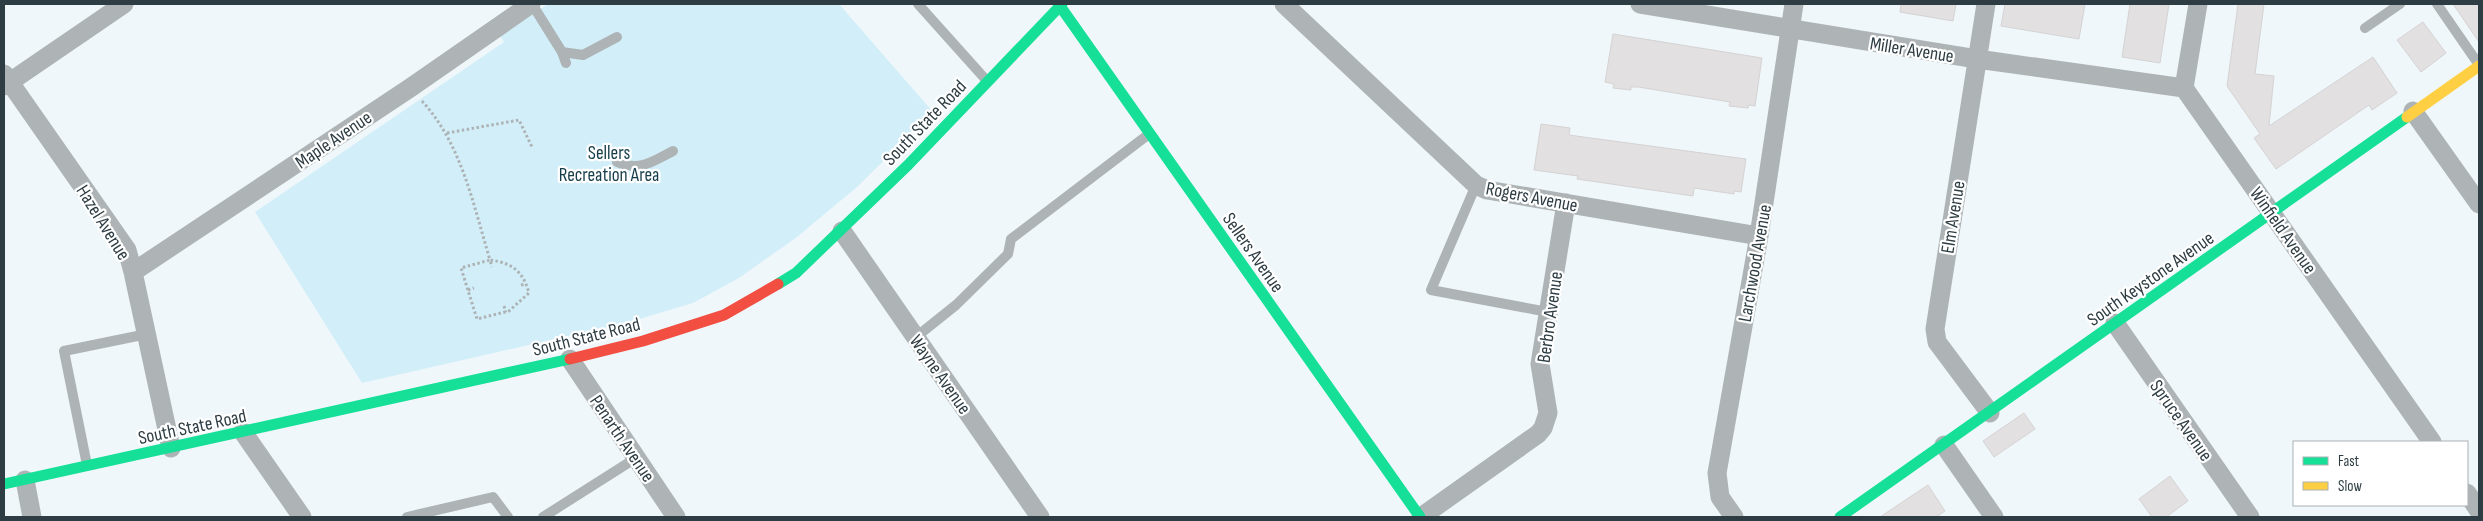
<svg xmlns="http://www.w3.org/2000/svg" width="2483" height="521" font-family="'Sofia Sans Condensed',sans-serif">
  <rect width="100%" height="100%" fill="#eff7fa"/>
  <!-- green -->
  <path fill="#d2eff9" d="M548 4H839L933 112 857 187 797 237 739 278 693 303 626 323 362 383 255 212 504 42 500 36Z"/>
  <!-- building -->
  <path fill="#e2e0e1" stroke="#d5d2d3" d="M1901 4H1956L1953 21 1900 12Z
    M2005 4H2085L2079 39 2001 26Z
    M2130 4H2169L2160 63 2122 57Z
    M2238 4H2264L2255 74 2274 76 2269 126 2373 57 2397 93 2372 110 2369 105 2276 169 2254 138 2260 134 2227 86Z
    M2453 4H2479V42Z
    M2423 22 2446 53 2421 72 2397 40Z
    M1613 34 1762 58 1755 106 1749 105 1748 108 1729 106 1730 102 1638 87H1631V90L1613 88 1614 84 1605 82Z
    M1541 124 1570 128 1569 135 1746 159 1741 192 1734 191V194L1694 188 1693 196 1577 179 1578 176 1534 170Z
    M2024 413 2035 429 1994 457 1983 441Z
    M2170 476 2188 501 2166 517H2152L2139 499Z
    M1928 485 1945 511 1936 517H1880Z"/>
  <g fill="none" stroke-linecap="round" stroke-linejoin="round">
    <!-- path -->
    <path stroke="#adb3b5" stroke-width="3" stroke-dasharray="2.5 2.5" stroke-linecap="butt" d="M422 101C462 145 473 204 490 260 512 263 523 271 529 293L509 311 477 319 461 268 490 260 492 267
      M447 133 519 120 532 147
      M521 285 526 284
      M468 290 474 288
      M504 306 506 312"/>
    <!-- lane -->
    <path stroke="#aeb4b6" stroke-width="10" d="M532 4 562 52
      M918 4 987 81
      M2437 4 2479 65
      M2365 28 2400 4
      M566 63 562 52 583 55 617 37
      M617 162C640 172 653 161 673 151
      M1476 185 1431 290 1548 312
      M916 337 956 305 1008 254 1011 239 1149 134
      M87 465 64 351 147 334
      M407 517 493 497 508 517
      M543 517 636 458"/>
    <!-- street -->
    <path stroke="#aeb4b6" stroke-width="19" d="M1284 4 1476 185 1487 190 1759 236
      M1640 4 1977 59 2184 88
      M1986 4 1935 329 1937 342 1943 350 1990 413
      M2198 4 2184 88 2432 442
      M4 74 127 250 133 272 171 448
      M4 86 124 4
      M2413 111 2479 204
      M842 231 1040 517
      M133 272 410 88 531 4
      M2115 323 2250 517
      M570 359 676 517
      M243 432 302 517
      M1944 445 1994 517
      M25 480 32 517
      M2467 493 2479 511
      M1421 517 1538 434 1543 428 1548 413 1540 364 1566 203
      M1734 517 1720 497 1717 473 1759 236 1794 4"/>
    <!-- fast -->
    <path stroke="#16e098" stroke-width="11" d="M1060 6 1420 517
      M778 284 796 273 908 165 1062 4
      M4 484 570 359
      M1840 517 2407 117"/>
    <!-- slow -->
    <path stroke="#ffcf43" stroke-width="11" d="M2407 117 2479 66"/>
    <!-- jam -->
    <path stroke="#f24e42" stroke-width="11" d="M570 359 643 341 724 315 778 284"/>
  </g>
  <g text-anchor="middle" stroke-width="4.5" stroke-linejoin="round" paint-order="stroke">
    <!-- street labels -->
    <g font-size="19" fill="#2e3d43" stroke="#fff">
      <text transform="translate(1912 49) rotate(9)" y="7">Miller Avenue</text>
      <text transform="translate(924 122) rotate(-46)" y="7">South State Road</text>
      <text transform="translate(333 139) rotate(-34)" y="7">Maple Avenue</text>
      <text transform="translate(1532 196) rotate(11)" y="7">Rogers Avenue</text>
      <text transform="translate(1952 217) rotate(-81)" y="7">Elm Avenue</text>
      <text transform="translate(104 222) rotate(58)" y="7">Hazel Avenue</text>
      <text transform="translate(2284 230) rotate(55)" y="7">Winfield Avenue</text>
      <text transform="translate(1254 252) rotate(55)" y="7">Sellers Avenue</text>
      <text transform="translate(1754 263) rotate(-80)" y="7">Larchwood Avenue</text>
      <text transform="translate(2150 278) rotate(-35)" y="7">South Keystone Avenue</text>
      <text transform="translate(1549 317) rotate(-82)" y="7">Berbro Avenue</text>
      <text transform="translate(586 336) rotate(-14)" y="7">South State Road</text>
      <text transform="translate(941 374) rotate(55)" y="7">Wayne Avenue</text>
      <text transform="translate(2182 420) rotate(55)" y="7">Spruce Avenue</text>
      <text transform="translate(192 426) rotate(-12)" y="7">South State Road</text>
      <text transform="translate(623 438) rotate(56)" y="7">Penarth Avenue</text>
    </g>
    <!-- park labels -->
    <g font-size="19" fill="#163d4a" stroke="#fff">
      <text x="609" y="159">Sellers<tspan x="609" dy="22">Recreation Area</tspan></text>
    </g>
  </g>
  <!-- border -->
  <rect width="2483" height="521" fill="none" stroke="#2e3d43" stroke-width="10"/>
  <!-- legend -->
  <rect x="2293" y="441" width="175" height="65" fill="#ffffff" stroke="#abb1b4"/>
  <rect x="2303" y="457" width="25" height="8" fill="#16e098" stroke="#abb1b4"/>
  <text x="2338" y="466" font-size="15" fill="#2e3d43">Fast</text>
  <rect x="2303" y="482" width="25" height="8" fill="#ffcf43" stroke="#abb1b4"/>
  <text x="2338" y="491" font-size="15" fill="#2e3d43">Slow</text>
</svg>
